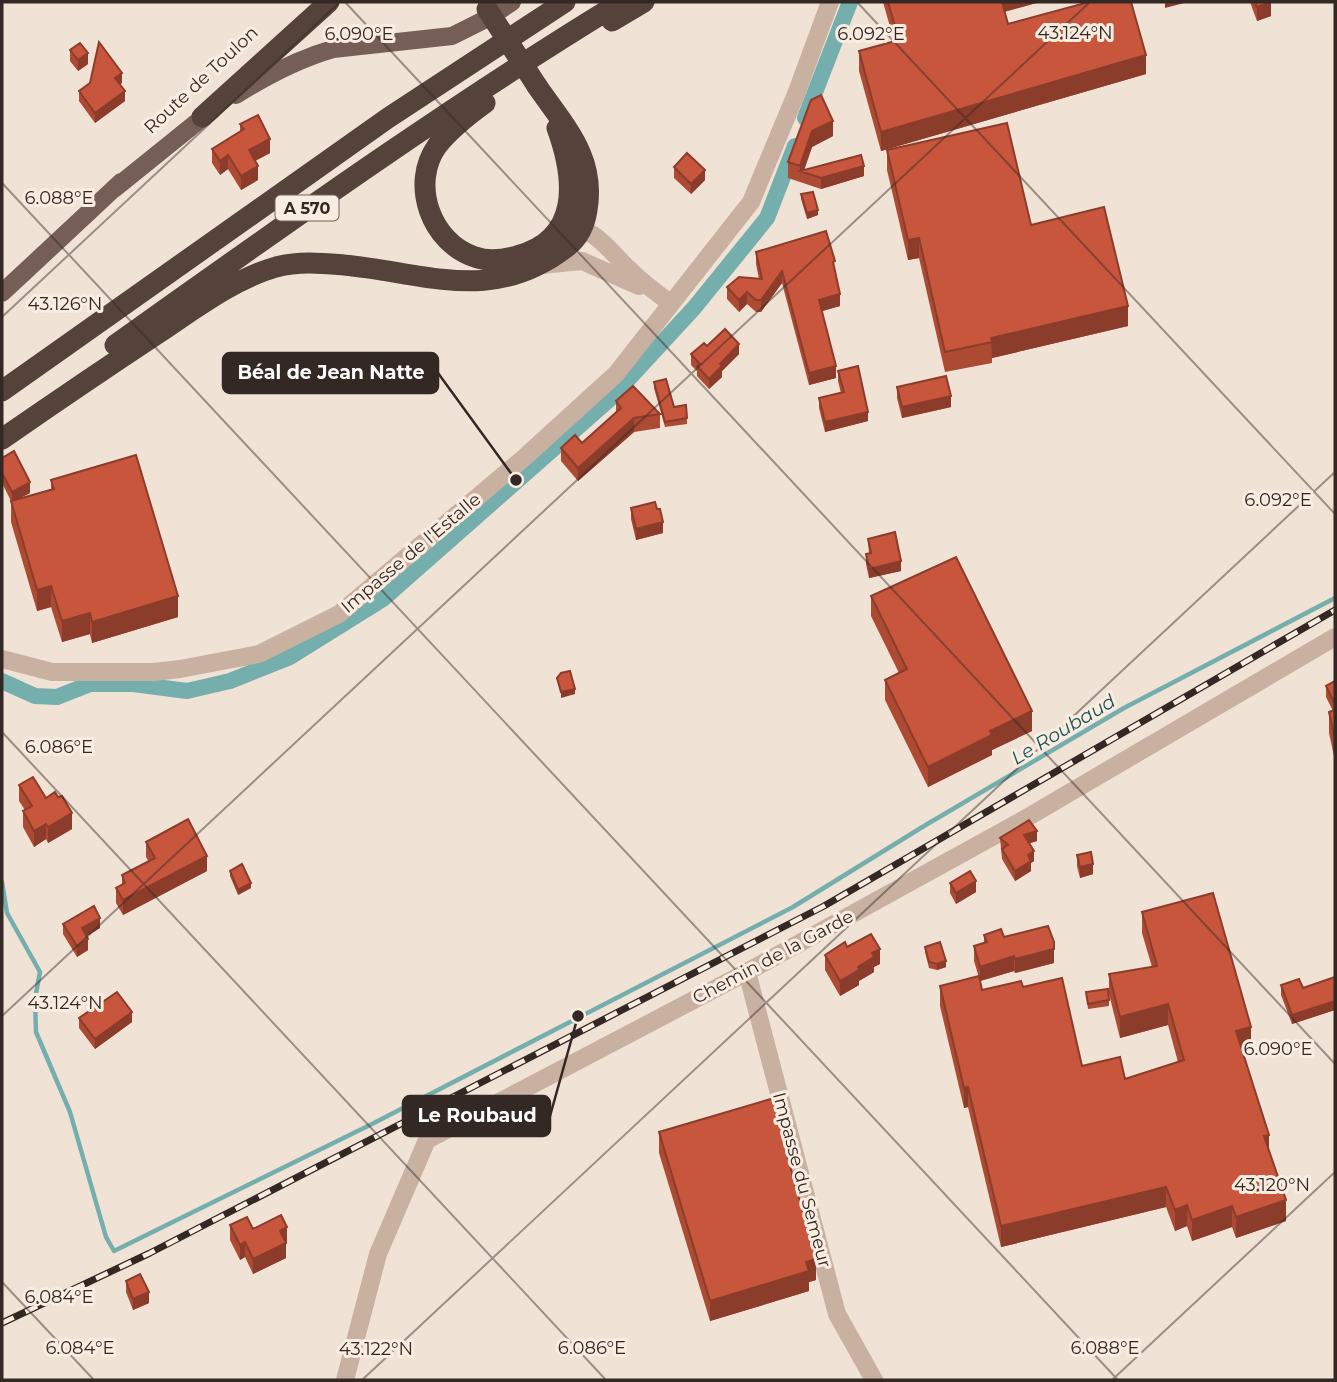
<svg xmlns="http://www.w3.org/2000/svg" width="1337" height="1382" font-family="Montserrat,sans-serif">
  <rect width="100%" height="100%" fill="#f1e2d6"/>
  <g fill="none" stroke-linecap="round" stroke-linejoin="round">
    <!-- stream -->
    <path stroke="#74aead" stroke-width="4.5" d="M2 882 7 913 40 972 35 999 36 1032 70 1112 106 1237 114 1251 372 1124 793 907 924 826 1124 708 1335 598"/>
    <!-- canal -->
    <path stroke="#74aead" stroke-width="16" d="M805 118 850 2
      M2 681 35 696 57 697 90 684H133L187 691 230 681 290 657 383 599 611 398 694 308 767 218 795 146"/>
    <!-- minor -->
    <path stroke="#c9b1a2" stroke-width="18" d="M568 228C595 225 613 256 631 271 643 283 657 293 670 303
      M541 265 582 261 639 286
      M2 659 52 672H154L180 669 259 654 339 614 526 456 616 374 751 202 796 94 830 2
      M747 972 837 1314 874 1380
      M345 1380 378 1254 427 1140 747 972 1023 820 1335 637"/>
    <!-- major -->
    <path stroke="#755e55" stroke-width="18" d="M236 95C266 76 298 59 333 49L452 36 490 17 512 2
      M114 189 212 110
      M2 293 121 182"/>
    <!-- highway -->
    <path stroke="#54423b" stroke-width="21" d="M612 21 644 2
      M485 103C467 116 450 129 437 146 410 184 431 243 475 257 489 262 503 260 517 256 582 239 575 178 557 128
      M202 117 329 2
      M115 345C281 227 447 108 621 2
      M2 391 388 118 565 2
      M2 439C54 403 107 367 160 332 196 308 234 279 276 267 299 261 320 263 344 265 428 273 493 305 568 246 579 237 585 224 587 210 596 157 565 127 537 86"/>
    <defs>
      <path id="rail" d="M2 1323 150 1253 824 906 1335 610"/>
    </defs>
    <!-- rail casing -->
    <use href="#rail" stroke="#332824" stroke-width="7"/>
    <!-- rail -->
    <use href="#rail" stroke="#f9ede2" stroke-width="4.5" stroke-dasharray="13" stroke-linecap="butt"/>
    <!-- highway-bridge -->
    <path stroke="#54423b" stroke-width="21" d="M487 9 537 86"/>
  </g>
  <!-- wall -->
  <path fill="#ac4a34" d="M883 2H1040L1004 12 1008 24 1146 74 881 151 859 71V51L894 41Z
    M1250 2H1271V16L1257 21Z
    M70 50 88 64 78 71 70 61Z
    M122 83 120 84 125 101 95 123 79 101V91Z
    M811 100 833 136 812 147 804 171 864 176 821 189 788 178V162Z
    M240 124 270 153 255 161 258 180 241 190 228 169 220 175 212 163V149L240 131Z
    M887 150 1031 225 1128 326 992 358V363L945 372 919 258 908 260 887 170Z
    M674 167 705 180 691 194 674 178Z
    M801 194 818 215 807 219 801 199Z
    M756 252 835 270 840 306 822 311 836 378 809 385 782 283 761 312H756L747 304 739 312 727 299V287L759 279 756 264Z
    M707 346 739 354 722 371V377L709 389 697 376V371L691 365V354Z
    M838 371 868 421 825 432 819 408V398L841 393 838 381Z
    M654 382 674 407 687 418V424L665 427 654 388Z
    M897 387 951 407 902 418 897 398Z
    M616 401 660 414V428L634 432 578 481 561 461V448L582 443 616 413Z
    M2 458 30 493 18 499 51 489V480L178 617 92 643 90 634 62 642 51 607 37 611 11 522V501L2 483Z
    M631 508 663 533 636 540 631 519Z
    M868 539 901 571 869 578 866 564V554L869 553Z
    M871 596 1032 731 992 750V755L928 787 885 700V680L899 673 871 616Z
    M1335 681V761L1329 733V712L1333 711 1326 697V686Z
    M19 785 46 798 58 797 72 829 48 843 46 839 34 847 23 827V811L25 810 19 801Z
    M1000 838 1037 841 1030 843 1034 861 1031 863V871L1015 881 1002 859Z
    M146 842 207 871 123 915 116 903V888L122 885V875L149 862 146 857Z
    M1077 855 1093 874 1080 878 1077 866Z
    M230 871 251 888 238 895 230 876Z
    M950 883 976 892 956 904 950 893Z
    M1142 912 1251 1048 1242 1050 1269 1149 1286 1221 1236 1238 1232 1227 1192 1241 1187 1226 1175 1231 1166 1207 1001 1247 968 1107 964 1108 940 1006V986L982 990 1023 987 1082 1066 1125 1079 1178 1062 1168 1025 1120 1038 1109 994V974L1152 967 1142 933Z
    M63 924 100 928 87 936 88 950 77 957 63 934Z
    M984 935 1004 937 1054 957V963L1015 973 1014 971 980 981 974 961V946L984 943Z
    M847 947 880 964 874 967V972L859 981V985L840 996 825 970V955Z
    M925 947 946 967 937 970 929 968 925 952Z
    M1335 977V1010L1292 1024 1281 995V985L1303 988Z
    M1086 992 1109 1000V1006L1088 1009Z
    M79 1018 132 1022 95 1049 79 1028Z
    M659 1132 789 1161 816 1280 809 1282V1291L710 1321 659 1153Z
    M230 1225 253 1229 287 1242 286 1243V1258L253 1274 245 1257 240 1260 230 1240Z
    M126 1281 149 1303 133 1310 126 1292Z"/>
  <!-- shaded-wall -->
  <path fill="#8c3c2a" d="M1000 2H1040L1000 13Z
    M1165 2H1188L1165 8Z
    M1271 2V16L1257 21V7Z
    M88 53V64L78 71V60Z
    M1146 55V74L881 151V132Z
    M122 73V83L115 88V78Z
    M125 91V101L95 123V113Z
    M833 121V136L812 147 803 172 800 171V182V166L812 131Z
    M270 139V153L249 164V150Z
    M228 155V169L220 175V161Z
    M258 166V180L241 190V176Z
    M864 166V176L821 189V178Z
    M705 170V180L691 194V184Z
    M818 210V215L807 219V213Z
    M919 238V258L908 260V240Z
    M782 271V283L761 312V300Z
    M747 292V304L739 312V300Z
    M840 294V306L819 312V300Z
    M1128 306V326L992 358 991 338Z
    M739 344V354L722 371V377L709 389V379L720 364Z
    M836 366V378L809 385V373Z
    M951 396V407L902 418V407Z
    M868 412V421L825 432V422Z
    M634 418V432L578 481V468Z
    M30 482V493L12 502V492Z
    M663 522V533L636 540V529Z
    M901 561V571L869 578V569Z
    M51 586V607L37 611V590Z
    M178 596V617L92 643V622Z
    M90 613V634L62 642V621Z
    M575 689V694L561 698V692Z
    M1032 711V731L992 750V755L928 787V767L990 731Z
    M72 813V829L48 843V827Z
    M46 824V839L34 847V831Z
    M1037 831V841L1024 845V835Z
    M1034 851V861L1031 863V871L1015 881V871L1028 855Z
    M207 856V871L123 915V900Z
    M1093 864V874L1080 878V867Z
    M976 881V892L956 904V893Z
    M251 883V888L238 895V890Z
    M100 918V928L82 939V928Z
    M88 939V950L77 957V946Z
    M1054 942V963L1015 973V959Z
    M880 949V964L874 967V972L859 981V985L840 996V981L872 953Z
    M1014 956V971L980 981V967Z
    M946 961V967L937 970V964Z
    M1335 1001V1010L1292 1024V1015Z
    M1168 1004V1025L1120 1038V1017Z
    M132 1012V1022L95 1049V1039Z
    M1251 1027V1048L1236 1052V1031Z
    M968 1087V1107L964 1108V1088Z
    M1269 1135V1156L1264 1136Z
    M1166 1187V1207L1001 1247V1226Z
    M1286 1200V1221L1236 1238V1217Z
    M1187 1205V1226L1175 1231V1210Z
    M1232 1206V1227L1192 1241V1220Z
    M287 1227V1242L282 1245 286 1243V1258L253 1274V1259L280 1231Z
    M245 1242V1257L240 1260V1245Z
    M816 1259V1280L809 1282V1291L710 1321V1301Z
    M149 1292V1303L133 1310V1299Z"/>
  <!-- building -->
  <path fill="#c8563c" stroke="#8c3c2a" stroke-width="2" d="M888 2H1002L1008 24 1089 2H1131L1146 55 881 132 859 51 899 40Z
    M1255 2H1271L1257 7Z
    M99 42 122 73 115 78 125 91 95 113 79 91 90 83Z
    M80 43 88 53 78 60 70 50Z
    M821 95 833 121 812 131 800 166 788 162 811 100Z
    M258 115 270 139 249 150 258 166 241 176 228 155 220 161 212 149 244 129 240 124Z
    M1007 123 1031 225 1104 207 1128 306 991 338 992 342 945 352 919 238 908 240 887 150Z
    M687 153 705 170 691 184 674 167Z
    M861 155 864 166 821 178 800 171Z
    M813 192 818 210 807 213 801 194Z
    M826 231 835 261 833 262 840 294 819 300 836 366 809 373 782 271 761 300H756L747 292 739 300 727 287 739 277 762 279 756 252Z
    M725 329 739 344 720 364 722 366 709 379 697 366 700 364 691 354 704 343 707 346Z
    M858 366 868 412 825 422 819 398 844 392 838 371Z
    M946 376 951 396 902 407 897 387Z
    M666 379 674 407 686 405 687 418 665 422 654 382Z
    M633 386 660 414 634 418 578 468 561 448 575 435 582 443 621 408 616 401Z
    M14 451 30 482 12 492 2 473V458Z
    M136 455 178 596 92 622 90 613 62 621 51 586 37 590 11 501 54 489 51 480Z
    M655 502 657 509H660L663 522 636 529 631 508Z
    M895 532 901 561 869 569 866 554 871 553 868 539Z
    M956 557 1032 711 990 731 992 735 928 767 885 680 907 669 871 596Z
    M570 671 575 689 561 692 557 678 561 673Z
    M1335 681V704L1326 686Z
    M1335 710V740L1329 712Z
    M33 777 46 798 55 792 58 797 62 796 72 813 48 827 46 824 34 831 23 811 32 806 19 785Z
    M188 819 207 856 123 900 116 888 125 883 122 875 155 858 146 842Z
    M1029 820 1037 831 1024 835 1034 851 1028 855 1031 861 1015 871 1002 849 1008 845 1000 838Z
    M1091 852 1093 864 1080 867 1077 855Z
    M242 864 251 883 238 890 230 871Z
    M970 871 976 881 956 893 950 883Z
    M1213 893 1251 1027 1236 1031 1269 1135 1264 1136 1286 1200 1236 1217 1232 1206 1192 1220 1187 1205 1175 1210 1166 1187 1001 1226 968 1087 964 1088 940 986 979 976 982 990 1021 981 1023 987 1062 978 1082 1066 1120 1057 1125 1079 1184 1060 1168 1004 1120 1017 1109 974 1157 966 1142 912Z
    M94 906 100 918 82 928 88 939 77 946 63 924Z
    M1048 926 1054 942V949L1015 959 1014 956 980 967 974 946 987 942 984 935 1001 929 1004 937Z
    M871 934 880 949 872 953 874 957 858 967 859 970 840 981 825 955 845 942 847 947Z
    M940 942 946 961 937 964 929 962 925 947Z
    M1335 977V1001L1292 1015 1281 985 1299 979 1303 988Z
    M1108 989 1109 1000 1088 1004 1086 992Z
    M117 992 132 1012 95 1039 79 1018Z
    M774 1098 789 1154 787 1155 816 1259 806 1262 809 1271 710 1301 659 1132Z
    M281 1215 287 1227 280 1231 286 1243 253 1259 245 1242 240 1245 230 1225 247 1217 253 1229Z
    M140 1274 149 1292 133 1299 126 1281Z"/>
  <!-- ticks -->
  <path fill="none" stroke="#332824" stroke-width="2" stroke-opacity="0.45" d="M345 2 1335 1064M857 2 1335 514M2 183 1118 1380M2 317 340 2M2 732 606 1380M2 1016 1090 2M2 1282 94 1380M362 1380 1335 472M1112 1380 1335 1172"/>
  <g text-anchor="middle" stroke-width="6" stroke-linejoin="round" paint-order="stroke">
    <!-- shield labels -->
    <rect fill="#f9ede2" stroke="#6e635d" stroke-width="2" x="275.5" y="195.5" width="63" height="25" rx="5"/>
    <g font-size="16" font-weight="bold" fill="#332824">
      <text x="307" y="214">A 570</text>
    </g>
    <!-- street labels -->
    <g font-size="18" fill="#332824" stroke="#f9ede2">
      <text transform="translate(201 80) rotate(-43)" y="6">Route de Toulon</text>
      <text transform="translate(411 553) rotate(-40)" y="6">Impasse de l'Estalle</text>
      <text transform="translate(773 957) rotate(-28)" y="6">Chemin de la Garde</text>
      <text transform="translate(802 1180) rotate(75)" y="6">Impasse du Semeur</text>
    </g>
    <!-- water labels -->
    <g font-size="19" font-style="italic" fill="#1a5455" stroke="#f9ede2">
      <text transform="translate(1063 729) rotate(-31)" y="7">Le Roubaud</text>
    </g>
  </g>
  <g font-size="18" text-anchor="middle" fill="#332824" stroke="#f9ede2" stroke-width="6" stroke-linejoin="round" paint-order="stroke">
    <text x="1075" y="39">43.124°N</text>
    <text x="359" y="40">6.090°E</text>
    <text x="871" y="40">6.092°E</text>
    <text x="59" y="204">6.088°E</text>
    <text x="65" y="310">43.126°N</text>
    <text x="1278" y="506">6.092°E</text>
    <text x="59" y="753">6.086°E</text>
    <text x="65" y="1009">43.124°N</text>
    <text x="1278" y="1055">6.090°E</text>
    <text x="1272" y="1191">43.120°N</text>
    <text x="59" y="1303">6.084°E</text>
    <text x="80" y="1354">6.084°E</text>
    <text x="592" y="1354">6.086°E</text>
    <text x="1105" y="1354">6.088°E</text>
    <text x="376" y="1355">43.122°N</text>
  </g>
  <!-- callouts -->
  <path fill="none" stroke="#332824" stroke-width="2.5" d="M516 480L438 373M578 1016L550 1116"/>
  <g fill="#332824" stroke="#f9ede2" stroke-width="2.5">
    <circle cx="516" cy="480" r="7"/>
    <circle cx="578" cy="1016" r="7"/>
  </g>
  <g fill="#332824" stroke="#332824" stroke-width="2.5">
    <rect x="223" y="353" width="215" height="40" rx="7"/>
    <rect x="403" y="1096" width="147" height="40" rx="7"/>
  </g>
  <g font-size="19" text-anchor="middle" font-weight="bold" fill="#fff">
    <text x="331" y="379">Béal de Jean Natte</text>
    <text x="477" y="1122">Le Roubaud</text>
  </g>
  <!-- border -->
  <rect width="1337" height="1382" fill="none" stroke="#332824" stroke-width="7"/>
</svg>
